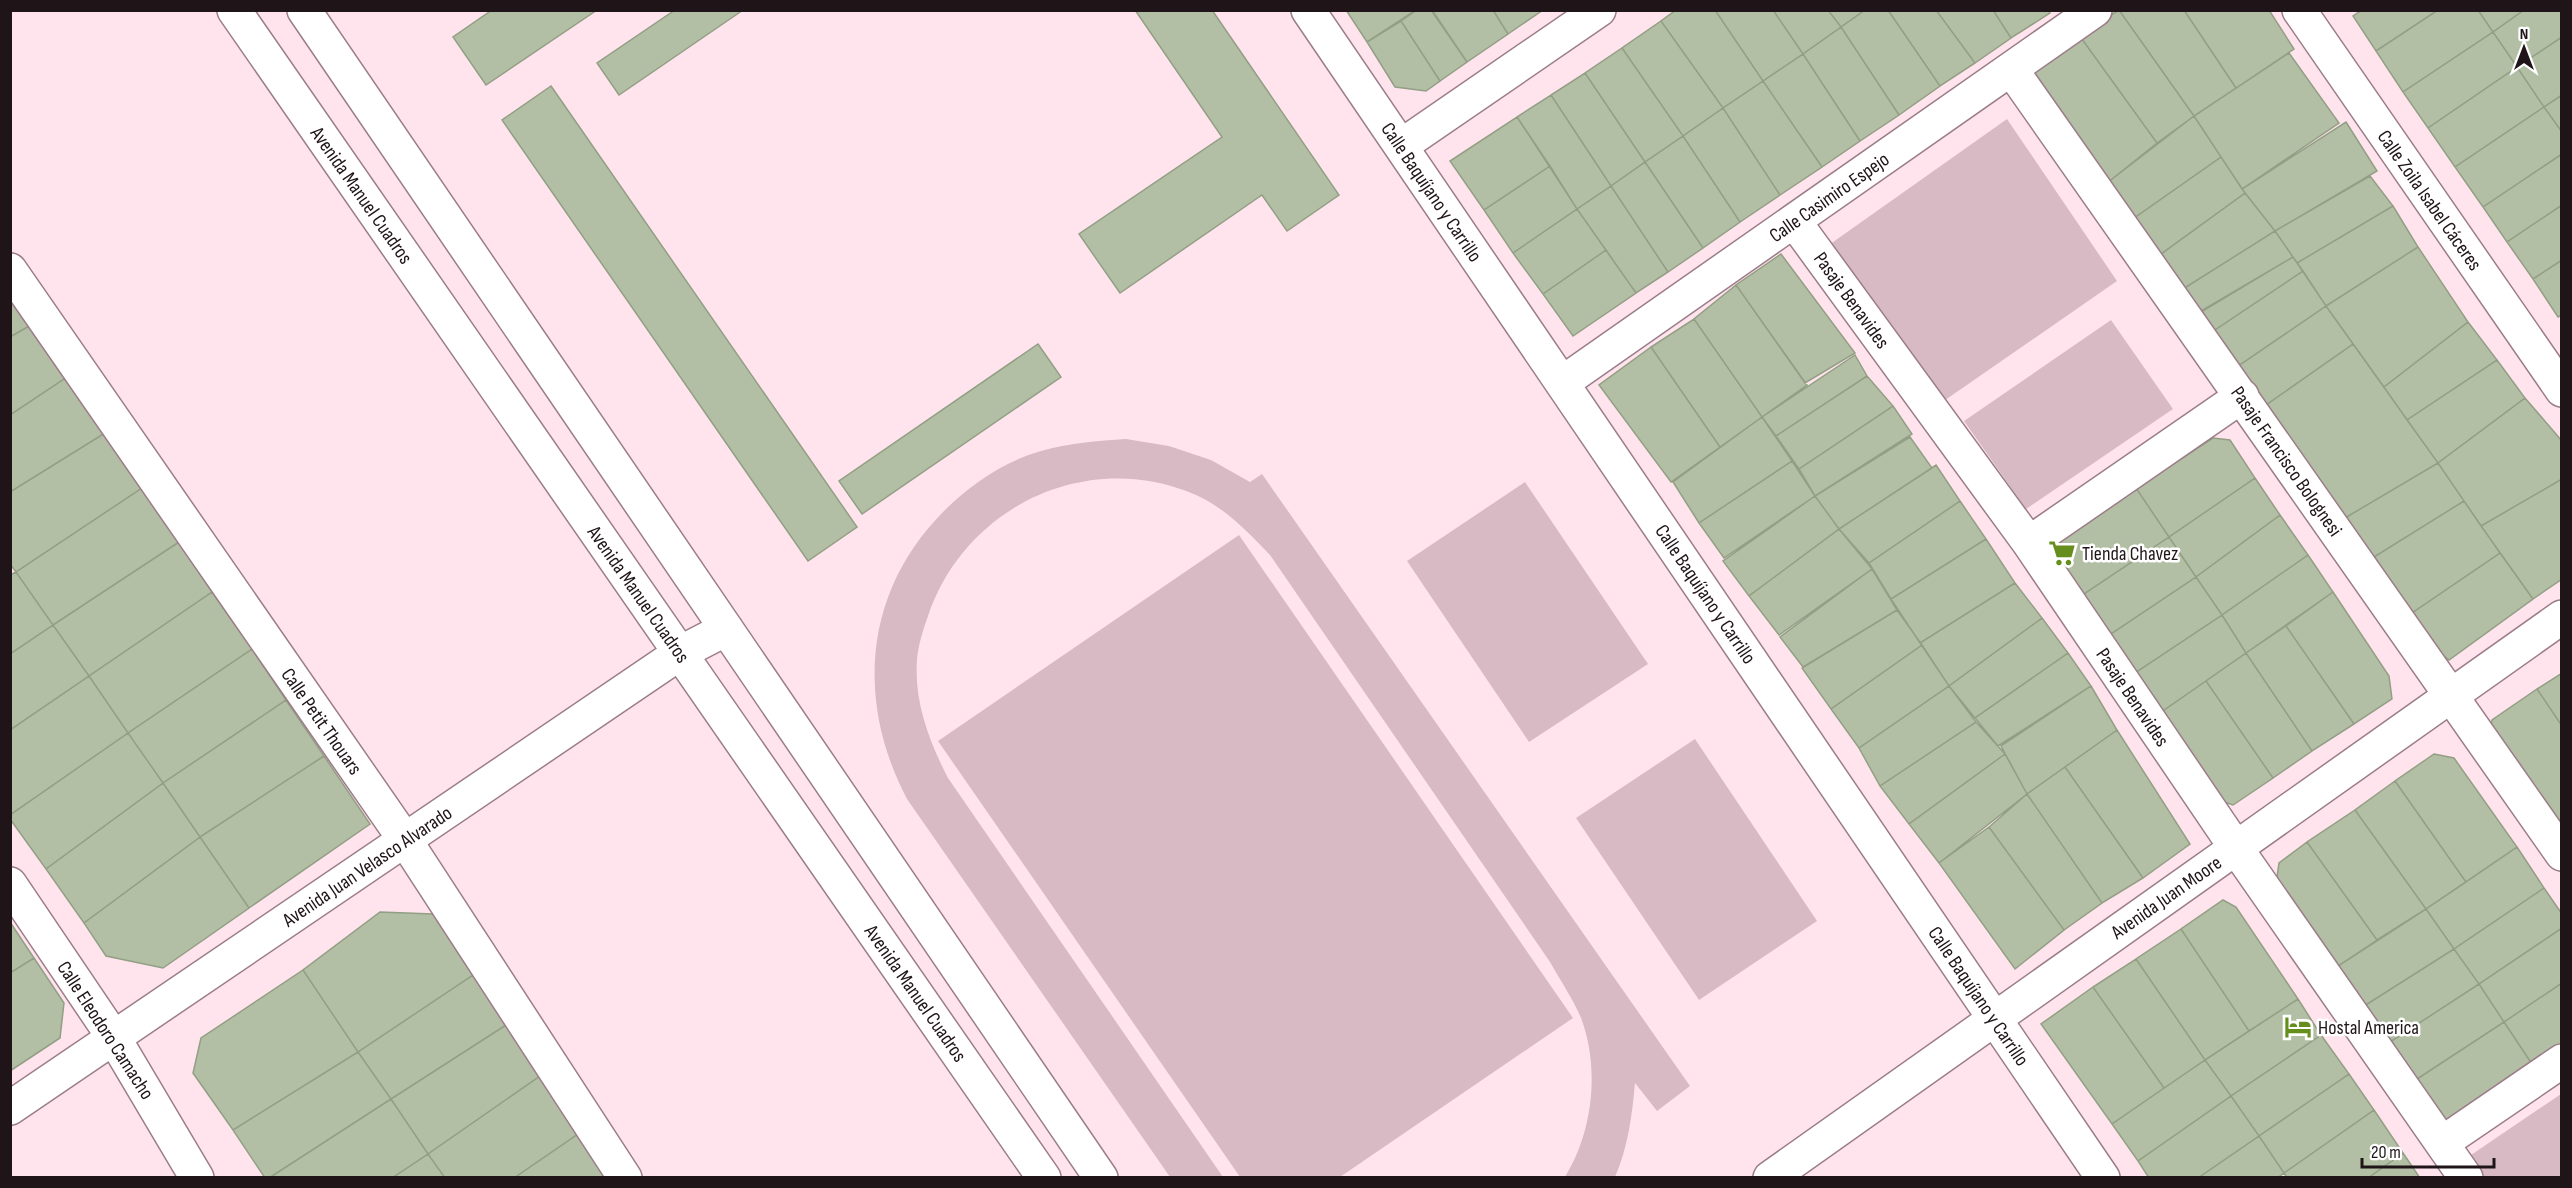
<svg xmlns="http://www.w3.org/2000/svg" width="2572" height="1188" font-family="'Sofia Sans Condensed',sans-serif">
  <rect width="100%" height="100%" fill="#ffe4ee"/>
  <!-- green -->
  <path fill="#d8bac5" d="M2007 119 2117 281 1938 405 1826 247Z
    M2111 320 2173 409 2026 509 1964 421Z
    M1126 439 1169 446 1211 460 1250 482 1262 474 1690 1086 1657 1111 1635 1083C1632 1116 1628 1147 1615 1177H1565C1593 1132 1600 1068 1581 1018 1573 999 1560 980 1550 962L1270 555C1248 532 1225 508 1196 495 1088 448 965 506 928 616 923 630 918 646 917 660 914 702 929 741 948 778L1223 1177H1170L907 799C855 700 864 590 945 510 971 484 1005 461 1041 451 1069 443 1097 441 1126 439Z
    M1525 482 1648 664 1529 742 1407 561Z
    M1239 535 1573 1018 1340 1177H1240L938 741Z
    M1695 739 1817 921 1699 1000 1576 818Z
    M2561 1094V1177H2475L2468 1157Z"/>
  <!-- building -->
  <path fill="#b2bfa4" stroke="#939f85" stroke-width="1.5" d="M492 10H597L486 85 453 37Z
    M675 10H743L619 95 597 63Z
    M1135 10H1212L1339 195 1287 231 1262 195 1120 293 1079 234 1222 137Z
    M1346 10H1416L1367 42Z
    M1417 10H1431L1467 62 1440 81 1401 21Z
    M1432 10H1493L1508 34 1467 62Z
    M1493 10H1543L1508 34Z
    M1676 10H1715L1763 81 1723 108 1661 21Z
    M1715 10H1773L1803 54 1763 81Z
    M1773 10H1828L1841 27 1803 54Z
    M1828 10H1865L1841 27Z
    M1865 10H1888L1940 86 1899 115 1841 27Z
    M1888 10H1936L1975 63 1940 86Z
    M1936 10H1993L2011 38 1975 63Z
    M1993 10H2048L2050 13 2011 38Z
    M2119 10H2184L2236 88 2194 116Z
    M2119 10 2194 116 2157 143 2079 35Z
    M2184 10H2269L2294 49 2236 88Z
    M2362 10H2438L2376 51 2353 16Z
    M2438 10H2478L2493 32 2403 92 2376 51Z
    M2478 10H2524L2493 32Z
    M2524 10H2562V37L2517 67 2493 32Z
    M1401 21 1440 81 1426 91 1395 87 1367 42Z
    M1661 21 1723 108 1683 136 1622 48Z
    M1841 27 1899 115 1860 141 1803 54Z
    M2493 32 2517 67 2428 128 2403 92Z
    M2079 35 2157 143 2107 183 2026 72Z
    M2562 37V95L2544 107 2517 67Z
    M1622 48 1683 136 1645 162 1585 73Z
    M2289 53 2339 123 2242 189 2194 116Z
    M1803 54 1860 141 1822 167 1763 81Z
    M2517 67 2544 107 2455 167 2428 128Z
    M1585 73 1645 162 1611 186 1551 95Z
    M1763 81 1822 167 1780 195 1723 108Z
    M551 86 857 527 808 561 502 120Z
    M1551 95 1611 186 1577 209 1517 117Z
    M2562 95V132L2544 107Z
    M2544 107 2562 132V154L2483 207 2455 167Z
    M1723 108 1780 195 1740 222 1683 136Z
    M2194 116 2221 157 2130 221 2107 183Z
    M1517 117 1550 166 1484 210 1450 161Z
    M2346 122 2377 171 2275 231 2242 189Z
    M1683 136 1740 222 1703 248 1645 162Z
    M2562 154V205L2507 242 2483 207Z
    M2221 157 2245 193 2157 257 2130 221Z
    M1645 162 1703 248 1668 272 1611 186Z
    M1550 166 1577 209 1513 253 1484 210Z
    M2370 176 2393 206 2297 263 2275 231Z
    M1611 186 1668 272 1636 293 1577 209Z
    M2245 193 2275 231 2183 289 2161 254Z
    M2562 205V260L2533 279 2507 242Z
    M2393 206 2418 247 2326 306 2297 263Z
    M1577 209 1606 250 1543 294 1513 253Z
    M2275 231 2293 257 2196 314 2183 289Z
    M2418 247 2468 322 2384 387 2326 306Z
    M1606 250 1636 293 1573 336 1543 294Z
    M1781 254 1855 353 1805 383 1736 285Z
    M2293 257 2303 271 2212 332 2201 312Z
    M2562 260V315L2558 317 2533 279Z
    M2303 271 2326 306 2234 369 2212 332Z
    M1736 285 1807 385 1762 417 1694 319Z
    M10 294 31 325 10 337Z
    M2326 306 2353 344 2266 405 2234 369Z
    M1694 319 1762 417 1720 447 1651 347Z
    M2468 322 2497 360 2407 420 2384 387Z
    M31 325 67 377 10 415V337Z
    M1038 344 1061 377 862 514 839 481Z
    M2353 344 2438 463 2345 518 2266 405Z
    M1651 347 1720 447 1671 482 1599 385Z
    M1855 355 1867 376 1776 436 1762 417Z
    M2497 360 2525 398 2438 463 2407 420Z
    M1867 376 1893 406 1799 469 1776 436Z
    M67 377 105 433 10 492V415Z
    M2525 398 2562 441V479L2481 526 2438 463Z
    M1893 406 1912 434 1815 496 1799 469Z
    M1762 417 1792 461 1699 523 1673 482Z
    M105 433 142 488 16 572 10 564V492Z
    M1910 437 1932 468 1839 529 1815 496Z
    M2213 438 2230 440 2255 478 2169 537 2136 488Z
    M1792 461 1815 496 1724 558 1699 523Z
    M2438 463 2464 501 2374 557 2345 518Z
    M1936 465 1960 501 1869 563 1839 529Z
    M2255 478 2280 515 2196 577 2169 537Z
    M2562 479V579L2533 599 2481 526Z
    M142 488 179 542 53 625 16 572Z
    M2136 488 2169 537 2075 600 2048 561 2052 542Z
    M1815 496 1839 529 1749 596 1723 561Z
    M1960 501 1986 539 1891 599 1869 563Z
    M2464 501 2500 553 2412 613 2374 557Z
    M2280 515 2308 555 2222 615 2196 577Z
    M1839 529 1872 569 1779 635 1749 596Z
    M2169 537 2196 577 2102 640 2075 600Z
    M1986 539 2015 583 1920 643 1891 599Z
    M179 542 212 592 89 676 53 625Z
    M2500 553 2533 599 2449 660 2436 650 2412 613Z
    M2308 555 2333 592 2246 653 2222 615Z
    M1872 569 1897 610 1803 667 1780 637Z
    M16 572 53 625 10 654V575Z
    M2196 577 2222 615 2129 677 2102 640Z
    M2015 583 2042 618 1949 686 1920 643Z
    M212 592 252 649 128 733 89 676Z
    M2333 592 2389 676 2392 699 2354 724 2286 626Z
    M1897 610 1922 645 1831 709 1802 668Z
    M2222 615 2246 653 2157 715 2129 677Z
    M2042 618 2068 653 1975 718 1949 686Z
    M53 625 89 676 10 730V654Z
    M2286 626 2354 724 2312 751 2246 653Z
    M1922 645 1949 686 1859 748 1831 709Z
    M252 649 286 700 163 783 128 733Z
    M2068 653 2091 686 1998 746 1975 718Z
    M2246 653 2312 751 2273 778 2206 681Z
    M2562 673V726L2537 689Z
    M89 676 128 733 10 815V730Z
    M2206 681 2273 778 2233 805 2215 799 2157 715Z
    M1949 686 1976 722 1880 786 1859 748Z
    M2091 686 2117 730 2027 794 2001 746Z
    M2537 689 2562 726V818L2554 824 2489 735 2492 720Z
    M286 700 324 756 200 837 163 783Z
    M1976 722 2005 754 1909 824 1880 786Z
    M2117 730 2190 844 2143 878 2065 767Z
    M128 733 163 783 46 869 10 819V815Z
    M2005 754 2027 794 1939 863 1909 824Z
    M2434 754 2454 758 2517 847 2466 882 2395 781Z
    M324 756 370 824 249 908 200 837Z
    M2065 767 2143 878 2102 903 2027 794Z
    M2395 781 2466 882 2426 909 2355 810Z
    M163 783 200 837 84 923 46 869Z
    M2027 794 2102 903 2064 930 1989 827Z
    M2355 810 2426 909 2377 940 2307 842Z
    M1989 827 2064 930 2015 969 1939 863Z
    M200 837 249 908 163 968 106 956 84 923Z
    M2307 842 2377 940 2335 968 2276 884 2279 863Z
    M2517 847 2544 888 2454 949 2426 909Z
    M2544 888 2562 914V928L2479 984 2454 949Z
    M2223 900 2236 907 2298 999 2249 1031 2181 929Z
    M2426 909 2454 949 2361 1008 2335 968Z
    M380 912 433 914 473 975 358 1052 303 970Z
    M10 922 34 958 10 973Z
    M2562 928V983L2504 1022 2479 984Z
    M2181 929 2249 1031 2205 1060 2136 959Z
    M2454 949 2479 984 2384 1046 2361 1008Z
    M34 958 64 1003 60 1038 10 1071V973Z
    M2136 959 2205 1060 2164 1088 2093 987Z
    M303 970 358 1052 233 1130 193 1073 201 1038Z
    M473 975 506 1025 391 1099 358 1052Z
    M2562 983V1055L2538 1073 2504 1022Z
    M2479 984 2504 1022 2411 1083 2384 1046Z
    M2093 987 2164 1088 2112 1124 2041 1024Z
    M2298 999 2321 1035 2231 1096 2205 1060Z
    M2504 1022 2538 1073 2454 1128 2436 1121 2411 1083Z
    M506 1025 540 1076 428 1154 391 1099Z
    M2321 1035 2349 1074 2259 1136 2231 1096Z
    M358 1052 391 1099 269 1178H265L233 1130Z
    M2205 1060 2231 1096 2138 1161 2112 1124Z
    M2349 1074 2374 1110 2284 1173 2259 1136Z
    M540 1076 578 1134 514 1178H445L428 1154Z
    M2231 1096 2259 1136 2198 1178H2149L2138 1161Z
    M391 1099 428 1154 392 1178H269Z
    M2374 1110 2403 1153 2368 1178H2287L2284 1173Z
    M578 1134 607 1178H514Z
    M2259 1136 2284 1173 2277 1178H2198Z
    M2403 1153 2420 1178H2368Z
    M428 1154 445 1178H392Z"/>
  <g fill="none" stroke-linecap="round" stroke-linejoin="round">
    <defs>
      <path id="street" d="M1308 10 2103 1178
        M2299 10 2562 390
        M2011 69 2562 854
        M1401 146 1599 10
        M1794 221 2029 543 2236 848 2466 1178
        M10 270 405 840 625 1178
        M1562 383 2095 10
        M2029 543 2242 396
        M10 884 114 1038 197 1178
        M10 1108 680 653 726 629
        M2442 1143 2562 1061"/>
      <path id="secondary" d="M234 10 1044 1178
        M304 10 1101 1178
        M1770 1178 2562 617"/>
    </defs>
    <!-- street casing -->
    <use href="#street" stroke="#9b7d89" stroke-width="36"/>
    <!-- secondary casing -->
    <use href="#secondary" stroke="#9b7d89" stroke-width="36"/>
    <!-- street -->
    <use href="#street" stroke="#fff" stroke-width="33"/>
    <!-- secondary -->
    <use href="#secondary" stroke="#fff" stroke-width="33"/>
  </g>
  <!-- icons -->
  <defs>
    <symbol id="supermarket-bare" viewBox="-9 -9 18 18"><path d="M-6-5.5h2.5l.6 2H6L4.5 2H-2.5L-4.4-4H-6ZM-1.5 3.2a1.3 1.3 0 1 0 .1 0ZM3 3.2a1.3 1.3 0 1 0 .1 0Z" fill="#658e1c" stroke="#fff" stroke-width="2.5" paint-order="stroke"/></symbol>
    <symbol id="hotel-bare" viewBox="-9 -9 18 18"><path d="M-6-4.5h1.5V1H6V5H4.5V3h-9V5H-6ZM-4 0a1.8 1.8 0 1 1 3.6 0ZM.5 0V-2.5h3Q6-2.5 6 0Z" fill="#658e1c" stroke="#fff" stroke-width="2.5" paint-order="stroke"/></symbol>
  </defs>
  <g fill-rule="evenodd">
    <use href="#supermarket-bare" x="2043" y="534" width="38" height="38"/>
    <use href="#hotel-bare" x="2279" y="1008" width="38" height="38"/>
  </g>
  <g text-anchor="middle" stroke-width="5" stroke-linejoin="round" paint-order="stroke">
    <!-- street labels -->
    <g font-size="20" fill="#1f1418" stroke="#fff">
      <text transform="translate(1432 192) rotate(56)" y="7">Calle Baquíjano y Carrillo</text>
      <text transform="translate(362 195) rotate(55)" y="7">Avenida Manuel Cuadros</text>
      <text transform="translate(1829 197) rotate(-35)" y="7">Calle Casimiro Espejo</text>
      <text transform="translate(2430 200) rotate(55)" y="7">Calle Zoila Isabel Cáceres</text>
      <text transform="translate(1852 300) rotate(54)" y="7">Pasaje Benavides</text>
      <text transform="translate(2287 461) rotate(55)" y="7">Pasaje Francisco Bolognesi</text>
      <text transform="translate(639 594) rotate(55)" y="7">Avenida Manuel Cuadros</text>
      <text transform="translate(1706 594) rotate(56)" y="7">Calle Baquíjano y Carrillo</text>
      <text transform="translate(2133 697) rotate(56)" y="7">Pasaje Benavides</text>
      <text transform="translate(322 721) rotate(55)" y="7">Calle Petit Thouars</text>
      <text transform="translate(367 866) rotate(-34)" y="7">Avenida Juan Velasco Alvarado</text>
      <text transform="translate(2166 897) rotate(-35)" y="7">Avenida Juan Moore</text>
      <text transform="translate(916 993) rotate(55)" y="7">Avenida Manuel Cuadros</text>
      <text transform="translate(1979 996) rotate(56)" y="7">Calle Baquíjano y Carrillo</text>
      <text transform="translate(106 1030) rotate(57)" y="7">Calle Eleodoro Camacho</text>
    </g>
    <!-- poi labels -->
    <g font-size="20" fill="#1f1418" stroke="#fff" text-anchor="start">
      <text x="2082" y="560">Tienda Chavez</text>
      <text x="2318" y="1034">Hostal America</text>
    </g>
  </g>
  <!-- border -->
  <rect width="2572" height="1188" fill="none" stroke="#1f1418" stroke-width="24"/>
  <!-- north arrow -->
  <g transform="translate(2524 48)" stroke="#ffffff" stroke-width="4.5" paint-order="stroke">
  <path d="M0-4.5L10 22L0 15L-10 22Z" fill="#1f1418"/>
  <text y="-9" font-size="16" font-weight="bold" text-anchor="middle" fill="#1f1418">N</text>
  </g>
  <!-- scale -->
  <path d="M2362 1158v9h132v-9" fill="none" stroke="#1f1418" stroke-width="3"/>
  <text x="2371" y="1158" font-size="18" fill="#1f1418" stroke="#ffffff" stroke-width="4.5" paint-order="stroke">20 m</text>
</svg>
